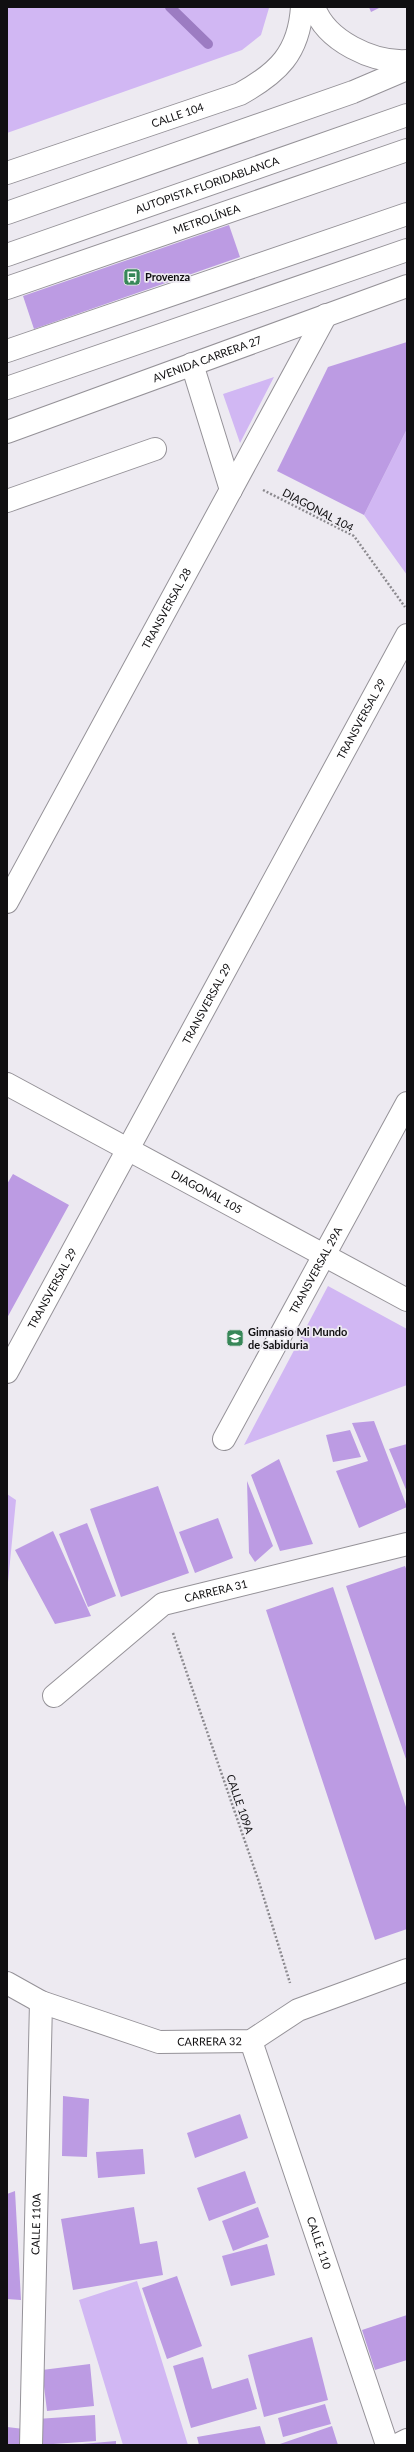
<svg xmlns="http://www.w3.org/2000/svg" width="414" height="2452" font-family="Lato,sans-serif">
  <rect width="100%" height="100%" fill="#edeaf1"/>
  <!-- green -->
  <path fill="#d1b7f3" d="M7 7H269V8L261 35 242 50 7 133Z
    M274 377 240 443 223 394Z
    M407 429V575L364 515Z
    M328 1286 407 1329V1385L244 1445Z
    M7 1494 16 1500 7 1593Z
    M137 2281 188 2445H123L79 2300Z"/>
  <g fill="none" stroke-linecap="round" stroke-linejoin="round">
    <!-- stream -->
    <path stroke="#9c7cc2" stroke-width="10" d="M170 7 208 44"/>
  </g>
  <!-- building -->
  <path fill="#bc9be3" d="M369 7H381L371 12Z
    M229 225 240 257 34 329 23 296Z
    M407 342V429L364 515 277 471 328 367Z
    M13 1174 69 1205 7 1318V1184Z
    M374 1421 407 1507 359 1528 336 1471 368 1461 352 1423Z
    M350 1430 361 1457 333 1462 326 1435Z
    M407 1444V1492L389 1449Z
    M279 1459 313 1544 280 1551 251 1475Z
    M247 1481 273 1546 255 1562 249 1553Z
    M158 1486 189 1573 121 1597 90 1509Z
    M218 1518 233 1558 195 1573 179 1532Z
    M87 1523 116 1596 88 1607 59 1534Z
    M53 1531 91 1616 55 1624 15 1550Z
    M405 1566 407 1571V1762L346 1586Z
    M333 1587 407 1810V1929L375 1940 266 1610Z
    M63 2096 89 2099 87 2157 62 2156Z
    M240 2114 248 2138 195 2158 187 2133Z
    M143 2149 145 2174 98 2178 96 2152Z
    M245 2171 256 2203 209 2221 197 2188Z
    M15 2191 21 2300 7 2299V2194Z
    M134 2207 140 2244 157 2241 163 2275 73 2290 61 2219Z
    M258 2207 269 2237 233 2251 222 2221Z
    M267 2244 275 2275 231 2286 222 2256Z
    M177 2276 202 2346 167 2359 142 2288Z
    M407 2315V2360L375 2370 362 2330Z
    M312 2337 328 2400 264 2417 248 2355Z
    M203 2357 212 2389 248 2378 257 2409 191 2428 173 2366Z
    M90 2364 94 2406 47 2411 42 2370Z
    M325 2404 331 2424 283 2437 278 2418Z
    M95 2415 96 2441 39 2445 37 2419Z
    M260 2426 266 2445H199L197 2437Z
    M332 2426 338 2445H277Z
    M7 2427 24 2429 21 2445H7Z
    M116 2441V2445H82V2444Z"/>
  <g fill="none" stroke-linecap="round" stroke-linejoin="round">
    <defs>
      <g id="minor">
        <path id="s1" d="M7 173 240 94C278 73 299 53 302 7"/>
        <path id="s2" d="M7 288 407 150"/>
        <path d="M7 351 407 214"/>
        <path d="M192 364 231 490"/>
        <path d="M7 501 155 449"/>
        <path id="s3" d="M7 902 326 315"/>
        <path id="s4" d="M7 1372 407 635"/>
        <path id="s5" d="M224 1439 407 1103"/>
        <path id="s6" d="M54 1696 163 1604 407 1544"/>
        <path id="s7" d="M7 1983 41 2002 159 2042 251 2041 298 2010 407 1970"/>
        <path id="s8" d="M251 2041 387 2445"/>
        <path id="s9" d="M31 2445 41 2002"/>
      </g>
      <g id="major">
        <path id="s10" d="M7 1084 407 1300"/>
        <path d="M397 2445 407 2440"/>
      </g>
      <g id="highway">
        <path d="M314 7C326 41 373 63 407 61"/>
        <path d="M7 213 353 92 407 69"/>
        <path id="s11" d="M7 255 407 115"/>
        <path d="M7 388 407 250"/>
        <path id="s12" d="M7 432 407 286"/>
      </g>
    </defs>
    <!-- minor casing -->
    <use href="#minor" stroke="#959298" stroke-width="24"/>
    <!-- major casing -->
    <use href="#major" stroke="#959298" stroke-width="24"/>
    <!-- highway casing -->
    <use href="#highway" stroke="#959298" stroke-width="24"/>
    <!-- path -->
    <path stroke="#8b898e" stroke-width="2.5" stroke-dasharray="2 2" stroke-linecap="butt" d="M263 490 354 536 405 607
      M173 1633 259 1882 290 1983"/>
    <!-- minor -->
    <use href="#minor" stroke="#fff" stroke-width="22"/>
    <!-- major -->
    <use href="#major" stroke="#fff" stroke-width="22"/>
    <!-- highway -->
    <use href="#highway" stroke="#fff" stroke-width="22"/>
  </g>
  <!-- icons -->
  <defs>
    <symbol id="bus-square" viewBox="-11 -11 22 22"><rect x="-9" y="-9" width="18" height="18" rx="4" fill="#378758" stroke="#edeaf1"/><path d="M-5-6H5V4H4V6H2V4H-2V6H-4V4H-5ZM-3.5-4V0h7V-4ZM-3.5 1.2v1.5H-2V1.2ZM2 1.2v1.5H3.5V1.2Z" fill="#fff"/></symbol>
    <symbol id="school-square" viewBox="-11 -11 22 22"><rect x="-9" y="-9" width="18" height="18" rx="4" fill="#378758" stroke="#edeaf1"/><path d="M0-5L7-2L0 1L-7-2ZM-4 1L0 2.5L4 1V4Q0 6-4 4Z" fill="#fff"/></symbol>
  </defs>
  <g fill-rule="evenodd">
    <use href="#bus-square" x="122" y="267" width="20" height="20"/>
    <use href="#school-square" x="225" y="1328" width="20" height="20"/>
  </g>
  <g text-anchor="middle" stroke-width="3.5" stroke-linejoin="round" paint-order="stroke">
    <!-- street labels -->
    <g font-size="11" fill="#100f11" stroke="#edeaf1">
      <text dy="4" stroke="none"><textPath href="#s1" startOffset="180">CALLE 104</textPath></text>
      <text dy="4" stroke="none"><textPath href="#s11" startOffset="212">AUTOPISTA FLORIDABLANCA</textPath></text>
      <text dy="4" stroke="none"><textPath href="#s2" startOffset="211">METROLÍNEA</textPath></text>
      <text dy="4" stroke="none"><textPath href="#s12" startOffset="213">AVENIDA CARRERA 27</textPath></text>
      <text transform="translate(318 510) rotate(28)" y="4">DIAGONAL 104</text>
      <text dy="4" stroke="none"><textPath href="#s3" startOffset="334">TRANSVERSAL 28</textPath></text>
      <text dy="4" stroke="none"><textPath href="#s4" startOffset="743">TRANSVERSAL 29</textPath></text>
      <text dy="4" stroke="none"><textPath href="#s4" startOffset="419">TRANSVERSAL 29</textPath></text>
      <text dy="4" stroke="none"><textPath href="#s10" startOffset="227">DIAGONAL 105</textPath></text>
      <text dy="4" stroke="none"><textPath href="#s5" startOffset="192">TRANSVERSAL 29A</textPath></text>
      <text dy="4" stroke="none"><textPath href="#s4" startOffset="95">TRANSVERSAL 29</textPath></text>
      <text dy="4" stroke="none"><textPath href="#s6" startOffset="197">CARRERA 31</textPath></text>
      <text transform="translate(240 1804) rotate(71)" y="4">CALLE 109A</text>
      <text dy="4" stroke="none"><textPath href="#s7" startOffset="214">CARRERA 32</textPath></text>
      <text dy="4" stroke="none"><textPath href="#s9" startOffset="221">CALLE 110A</textPath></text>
      <text dy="4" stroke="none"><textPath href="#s8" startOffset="213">CALLE 110</textPath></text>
    </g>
    <!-- poi labels -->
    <g font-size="11" font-weight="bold" fill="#100f11" stroke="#edeaf1" text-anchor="start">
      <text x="145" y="281">Provenza</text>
      <text x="248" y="1336">Gimnasio Mi Mundo<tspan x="248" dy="13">de Sabiduria</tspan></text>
    </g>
  </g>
  <!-- border -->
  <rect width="414" height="2452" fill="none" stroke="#100f11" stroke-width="16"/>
</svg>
